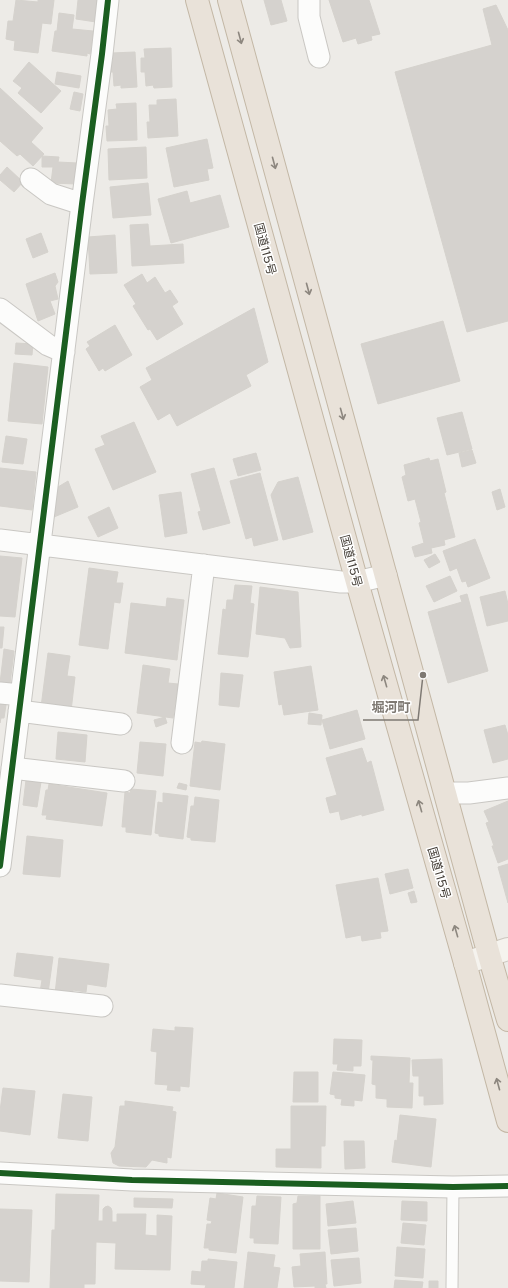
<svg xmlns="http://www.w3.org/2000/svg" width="508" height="1288" font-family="'Public Sans','Noto Sans JP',sans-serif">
  <rect width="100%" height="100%" fill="#edebe7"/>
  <!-- building -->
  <path fill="#d5d2ce" stroke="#d5d2cd" d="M16 0 38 2V0H54L51 24 42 23 38 53 14 50 15 41 6 39 8 21H13Z
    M78 0H98L96 22 76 19Z
    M264 0H281L287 21 271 25Z
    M329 0H369L380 34 371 36 372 40 358 44 356 38 343 42Z
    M496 5 508 30V321L467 332 395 72 492 45 483 9Z
    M59 13 74 15 72 29 93 31 90 54 87 53V56L52 51 55 31H57Z
    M171 48 172 87 154 88 153 85 146 86 145 72H141V58H145L144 49Z
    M135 52 137 87 121 88V85L114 86 113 72H110V62H113L112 53Z
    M29 62 61 91 41 113 18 93 22 88 13 81Z
    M57 72 81 76 79 88 55 84Z
    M0 88 43 128 31 142 44 154 33 166 20 154 17 156 0 141Z
    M74 92 83 94 80 111 70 109Z
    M176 99 178 136 148 138 147 122H150L149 105H157V100Z
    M136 103 137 140 107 141 106 126H109L108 110 117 109 116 104Z
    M207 139 213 168 207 169 209 180 174 187 166 148Z
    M146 147 147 178 109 180 108 149Z
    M42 156 59 157 58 162 77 163 76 184 51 183 53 167H42Z
    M7 167 23 182 14 192 0 180V175Z
    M148 183 151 215 113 218 110 187Z
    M187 191 190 203 220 195 229 227 171 243 158 199Z
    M148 224 150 246 183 244 184 263 132 266 130 225Z
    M41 233 48 252 33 258 26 239Z
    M115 235 117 273 90 274 88 237Z
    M55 273 58 282 55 286 58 299 50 301 55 314 38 321 26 284Z
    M142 274 147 283 155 277 165 293 170 290 178 302 172 306 183 324 157 340 150 329 148 330 133 306 136 304 124 285Z
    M254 308 268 362 246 375 251 386 177 426 170 413 158 420 140 387 152 380 146 368Z
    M443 321 460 381 378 404 361 344Z
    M115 325 132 355 105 371 103 368 99 371 86 349 90 346 87 342Z
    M16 343 33 344 32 355 15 354Z
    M14 363 48 367 42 424 8 421Z
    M462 412 472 449 447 455 437 418Z
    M134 422 156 472 113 490 95 449 105 445 101 436Z
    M6 436 27 439 23 464 2 462Z
    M472 450 476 463 462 467 459 453Z
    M256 453 261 470 238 476 233 459Z
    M429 458 430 461 438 459 446 492 444 493 455 537 444 540 445 545 431 548 432 553 415 557 412 547 424 543 419 523 421 522 415 499 408 501 402 477 406 475 404 465Z
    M0 468 36 472 32 510 0 506Z
    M214 468 230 523 203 530 198 512 201 511 191 474Z
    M260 473 278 540 254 546 252 537 246 539 230 481Z
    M298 477 313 532 283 540 271 495 278 482Z
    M68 481 78 507 54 517 58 487Z
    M500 489 505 507 497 510 492 492Z
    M181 492 187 533 165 537 159 495Z
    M109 507 118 528 98 537 88 517Z
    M475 539 490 578 468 587 466 581 462 582 457 568 450 571 443 551Z
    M435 554 440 562 429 568 424 560Z
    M0 556 22 558 15 617 0 616Z
    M89 568 118 572 116 583H123L120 603 114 602 108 649 79 645Z
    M450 576 457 591 434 602 426 586Z
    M235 585 252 586 250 603 254 604 248 657 218 654 223 609 226 610 227 600H233Z
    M260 587 298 592 301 647 290 648 285 638 256 634Z
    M505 591 508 604V621L487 626 480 597Z
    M467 594 488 671 448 683 428 612 462 602 460 596Z
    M167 598 184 600 177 660 125 653 131 603 166 607Z
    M0 627H4L2 648H0Z
    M4 649 14 651 10 684 0 683Z
    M48 653 70 656 67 676 75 677 71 711 41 707Z
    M143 665 170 669 168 683 178 684 173 718 137 713Z
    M311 666 318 710 284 715 282 704 279 705 274 672Z
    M221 673 243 675 239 707 219 705Z
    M0 704 6 705 4 718H1L0 723Z
    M357 710 365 739 330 749 322 720Z
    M309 713 322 715 321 725 308 724Z
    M165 717 167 723 156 727 154 720Z
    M505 725 508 735V759L493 763 484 730Z
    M58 732 87 735 85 762 56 759Z
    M202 741 225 744 220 790 190 786 195 742 201 743Z
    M140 742 166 744 163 776 137 773Z
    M362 748 367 763 371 761 384 810 362 816V814L341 820 339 811 330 813 326 798 337 795 326 758Z
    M26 780 41 782 37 807 23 805Z
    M179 783 187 785 186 790 177 788Z
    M49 784 107 793 102 826 46 819 47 815H42L46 790H48Z
    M131 789 156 791 151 835 126 832V827H122L125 792 130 793Z
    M163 793 188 796 183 839 159 836V834L155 833 158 802 163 803Z
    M195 797 219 800 215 842 191 840V838L187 837 191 806H194Z
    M508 801V859L498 863 492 846H494L486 823 489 822 484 811Z
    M27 836 63 840 60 877 23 874Z
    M508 864V903L498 867Z
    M408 869 413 888 390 894 385 874Z
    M378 878 388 931 380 932 381 938 362 941 361 935 346 938 336 885Z
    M414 891 417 902 411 903 408 893Z
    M17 953 53 957 48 993 40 992 42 980 14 976Z
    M59 958 109 964 106 987 87 984 86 992 73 990 72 996 55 994Z
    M175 1027 193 1028 189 1087 180 1086V1091L167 1090 168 1085 155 1084 157 1052 151 1051 153 1029 175 1031Z
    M334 1039 362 1040 361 1066H353V1071L337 1070 338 1064H333Z
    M371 1056 410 1058 409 1083H413L412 1108 387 1107V1099L376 1098V1085L372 1084 373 1060H371Z
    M442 1059 443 1104 424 1105V1096H419V1076H413L412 1060Z
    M294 1072H318V1102H293Z
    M333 1072 365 1075 362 1101 354 1100V1106L341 1105 342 1099 335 1098V1095L330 1094Z
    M3 1088 35 1091 30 1135 0 1131V1111Z
    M63 1094 92 1097 88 1141 58 1138Z
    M125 1101 173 1107 172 1111 176 1112 171 1158 167 1157V1163L152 1160 146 1167 119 1166 113 1163 111 1153 115 1147 120 1106H125Z
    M291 1106H326L325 1146H321V1168L276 1167V1149H291Z
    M400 1115 436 1119 431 1167 392 1162 395 1140 397 1141Z
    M344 1141H364L365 1168 345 1169Z
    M217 1193 243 1197 236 1253 209 1250V1248H204L207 1224H211L212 1221 207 1220 210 1198 216 1199Z
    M56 1194 99 1195 98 1221H103V1209L105 1207 108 1206 111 1208 112 1211V1222H117V1214H146L145 1235 157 1236V1215L172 1216 170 1270 115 1269 116 1243 96 1242 95 1284H84V1288H50L52 1230H55Z
    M257 1196 281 1197 278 1244 254 1243V1238H250L252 1206H256Z
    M298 1196H320V1249H293V1204L297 1203Z
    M134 1198 173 1199 172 1208 134 1207Z
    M353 1201 356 1223 328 1226 326 1204Z
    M402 1201 427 1202V1221L401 1220Z
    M0 1209 32 1210 29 1282 0 1281Z
    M403 1223 426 1225 424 1245 401 1243Z
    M356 1228 358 1251 331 1254 328 1230Z
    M397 1247 425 1249 423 1278 395 1276Z
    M248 1252 275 1255 273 1267 280 1268 277 1288H244Z
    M325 1252 327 1284H325L326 1288H315V1286L294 1287 292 1267 301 1266 300 1254Z
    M359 1258 361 1283 334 1286 331 1260Z
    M208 1259 237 1262 234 1288H205L206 1285 191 1284 192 1271 201 1272 202 1261H208Z
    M395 1280 423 1282 422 1288H394Z
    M429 1281H438V1288H429Z"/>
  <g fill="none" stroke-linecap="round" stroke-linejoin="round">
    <defs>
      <path id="lane" d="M452 1288 453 1187"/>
      <path id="street" d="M309 0V17L319 57
        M31 179 51 194 82 204
        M0 309 48 345 64 352
        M0 540 341 582H357L386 575
        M0 693 21 695
        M19 711 121 724
        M182 743 204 565
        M12 768 124 781
        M446 793H469L508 788
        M0 866 82 204 102 54 108 0
        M0 995 102 1006
        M0 1173 132 1180 453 1187 508 1186"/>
      <path id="secondary" d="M465 963 508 949"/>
      <path id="highway" d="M197 0 357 582 465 963 508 1121
        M229 0 489 955 508 1020"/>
    </defs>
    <!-- lane casing -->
    <use href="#lane" stroke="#c9c7c3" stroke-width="13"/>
    <!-- street casing -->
    <use href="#street" stroke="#c9c7c3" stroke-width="23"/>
    <!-- secondary casing -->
    <use href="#secondary" stroke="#ccc7bf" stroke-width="24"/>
    <!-- highway casing -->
    <use href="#highway" stroke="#c3b7a5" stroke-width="24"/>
    <!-- lane -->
    <use href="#lane" stroke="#fcfcfb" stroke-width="11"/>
    <!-- street -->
    <use href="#street" stroke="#fcfcfb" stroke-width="21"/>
    <!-- secondary -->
    <use href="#secondary" stroke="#f5f3ee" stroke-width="22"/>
    <!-- highway -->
    <use href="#highway" stroke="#e9e2d9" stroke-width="22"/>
    <defs>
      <path id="cycleway" d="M0 866 82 204 102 54 108 0
        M0 1173 132 1180 453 1187 508 1186"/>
    </defs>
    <!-- cycleway casing -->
    <use href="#cycleway" stroke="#fff" stroke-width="8"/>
    <!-- cycleway -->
    <use href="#cycleway" stroke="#1b5e20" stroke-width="6"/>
  </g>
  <!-- one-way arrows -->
  <defs><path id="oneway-shaft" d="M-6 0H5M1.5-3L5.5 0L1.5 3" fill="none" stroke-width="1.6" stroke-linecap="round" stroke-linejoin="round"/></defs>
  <g stroke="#8d877f">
    <use href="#oneway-shaft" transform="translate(240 38) rotate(75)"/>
    <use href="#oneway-shaft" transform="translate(274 163) rotate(75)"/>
    <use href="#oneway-shaft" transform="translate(308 289) rotate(75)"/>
    <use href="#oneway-shaft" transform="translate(342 414) rotate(75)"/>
    <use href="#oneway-shaft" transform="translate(385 681) rotate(-106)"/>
    <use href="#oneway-shaft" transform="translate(420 806) rotate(-106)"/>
    <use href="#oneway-shaft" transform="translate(456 931) rotate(-106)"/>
    <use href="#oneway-shaft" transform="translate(498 1084) rotate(-105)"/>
  </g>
  <g text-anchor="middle" stroke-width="3" stroke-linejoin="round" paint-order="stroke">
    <!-- street labels -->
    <g font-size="12" fill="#423c35" stroke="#fff">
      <text transform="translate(265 249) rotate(75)" y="4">国道115号</text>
      <text transform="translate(351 561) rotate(75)" y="4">国道115号</text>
      <text transform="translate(439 873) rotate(74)" y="4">国道115号</text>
    </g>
  </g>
  <!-- callouts -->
  <path fill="none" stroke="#7e7973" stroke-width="1.5" d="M423 675L418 720H363"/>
  <circle fill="#7e7973" stroke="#fff" stroke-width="1.5" cx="423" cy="675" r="4"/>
  <g font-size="13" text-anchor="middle" font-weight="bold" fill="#7e7973" stroke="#fff" stroke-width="3" stroke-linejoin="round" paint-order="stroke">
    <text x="391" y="712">堀河町</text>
  </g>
</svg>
